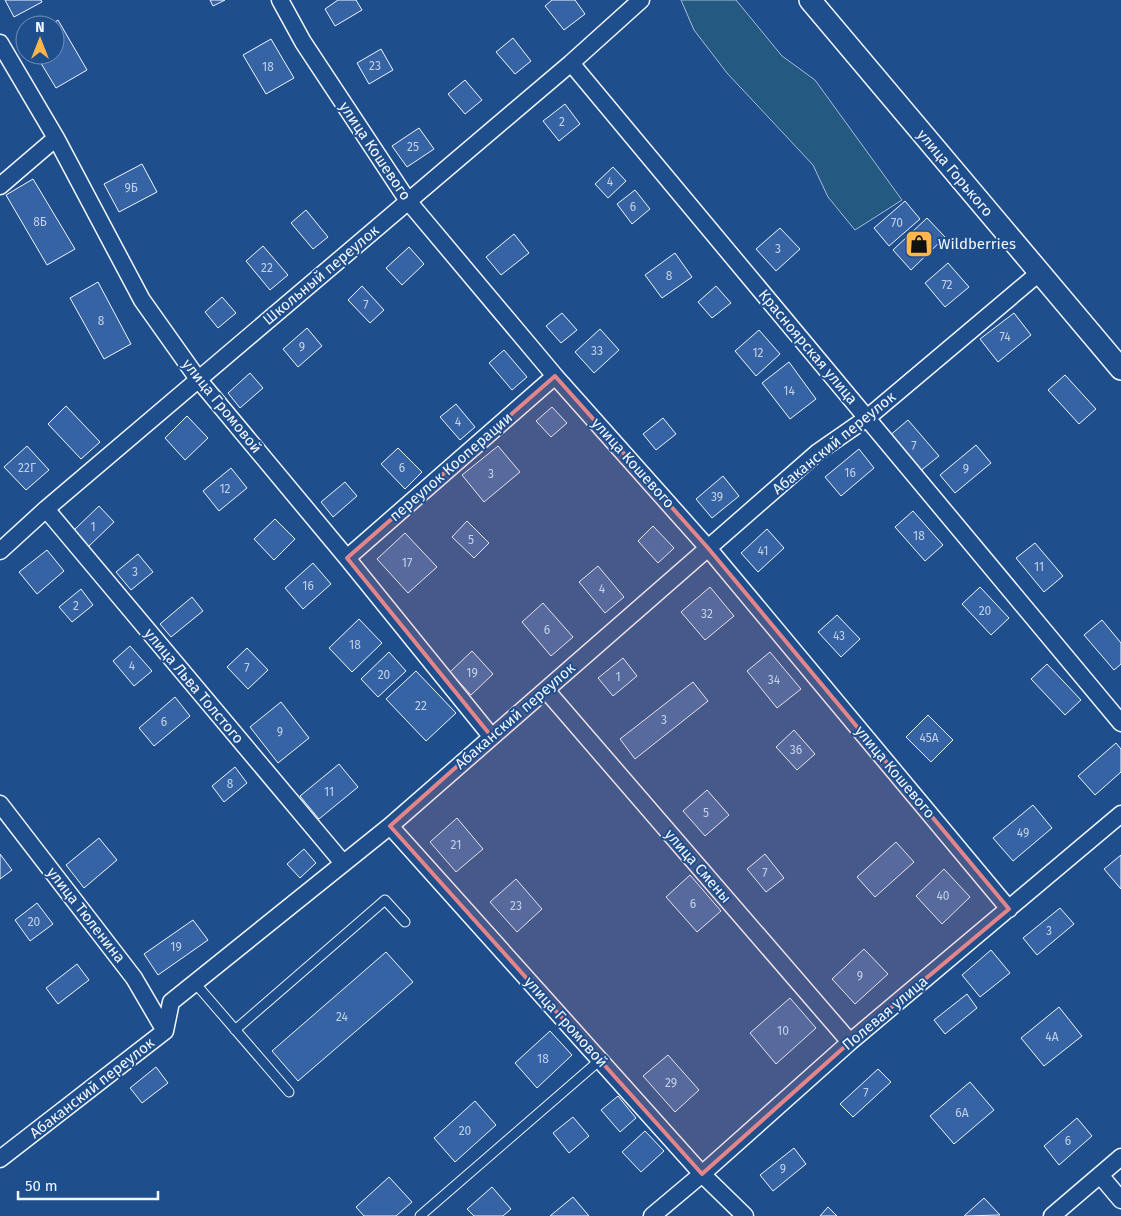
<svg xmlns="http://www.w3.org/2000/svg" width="1121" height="1216" font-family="'Fira Sans',sans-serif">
  <rect width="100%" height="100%" fill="#1f4e8c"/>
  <!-- green -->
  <path fill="#245a82" stroke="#a8bbd7" d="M681 0H736L782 56 815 80 902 200 855 230 828 197 813 165 727 73 694 30Z"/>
  <!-- building -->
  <path fill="#3563a3" stroke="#f2f6ff" d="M5 0H41L42 2 14 17Z
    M210 0H225L213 6Z
    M338 0H356L362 10 335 26 325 9Z
    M552 0H575L585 14 564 30 545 6Z
    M58 20 87 70 56 88 36 55H55V25H51Z
    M513 38 531 61 515 74 496 52Z
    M271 39 294 78 266 94 243 55Z
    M381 49 393 70 369 84 357 63Z
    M465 80 482 100 465 114 448 94Z
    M565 104 580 124 559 141 543 121Z
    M419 128 434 149 407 167 392 146Z
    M142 164 157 192 119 212 104 184Z
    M613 167 626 181 608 198 595 184Z
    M33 179 75 249 47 265 6 195Z
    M635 190 650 209 632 224 617 204Z
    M905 201 920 219 889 246 874 228Z
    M306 210 328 237 313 249 291 223Z
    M927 218 945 237 911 270 893 250Z
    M780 228 800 249 776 271 756 249Z
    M514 234 529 253 501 275 486 257Z
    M263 246 288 275 270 290 246 261Z
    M409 247 424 264 402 285 386 268Z
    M675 253 692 277 662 298 645 275Z
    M948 263 969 287 945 307 925 283Z
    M98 282 131 344 104 359 70 298Z
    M362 286 384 310 370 323 348 300Z
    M716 286 731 303 712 318 698 302Z
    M222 297 236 313 218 328 205 312Z
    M562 313 577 330 561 343 546 326Z
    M1014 313 1031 335 998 362 980 339Z
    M307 328 322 346 298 367 283 349Z
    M600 329 619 350 594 373 575 352Z
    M759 330 780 354 756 376 735 351Z
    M504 350 527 377 512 390 489 363Z
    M789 362 816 399 790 419 762 383Z
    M250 373 263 388 240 408 228 393Z
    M1065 375 1096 409 1079 424 1048 390Z
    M456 404 475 427 460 440 440 417Z
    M66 406 100 442 81 459 48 424Z
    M552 407 567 423 551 437 536 421Z
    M187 416 208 438 185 460 165 438Z
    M663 418 676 434 656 450 643 434Z
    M908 420 939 456 919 472 888 437Z
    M976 445 991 463 955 493 940 475Z
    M27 446 49 470 26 490 4 467Z
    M498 446 520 472 484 502 462 475Z
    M398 448 422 472 405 489 381 464Z
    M859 449 874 468 841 496 825 477Z
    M231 468 247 488 219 511 203 491Z
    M723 476 739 496 712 518 696 499Z
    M345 482 357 496 333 517 321 502Z
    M99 506 114 522 88 547 73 531Z
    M913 511 943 545 925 561 895 527Z
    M275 519 295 539 274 560 254 539Z
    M467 521 489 543 474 558 452 537Z
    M653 526 674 548 658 563 638 541Z
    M767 529 784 548 758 572 741 553Z
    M405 533 437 567 408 593 377 559Z
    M1035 543 1063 576 1044 592 1016 558Z
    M47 550 64 571 37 594 19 572Z
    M138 554 153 572 131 590 116 572Z
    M313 563 331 584 303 609 285 588Z
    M598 566 624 597 605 613 579 582Z
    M710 587 734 616 705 640 681 612Z
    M980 587 1009 618 991 635 962 604Z
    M81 589 93 605 72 622 59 607Z
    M192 597 203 611 171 637 160 624Z
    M543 603 573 637 551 656 522 622Z
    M837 615 860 639 841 657 818 632Z
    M359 619 382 643 352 672 329 648Z
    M1102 620 1121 643V664L1114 670 1084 635Z
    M130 646 152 671 134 686 113 661Z
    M247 648 268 670 248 689 227 667Z
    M472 651 493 674 471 695 450 672Z
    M389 652 406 671 378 697 361 679Z
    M770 652 801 689 777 708 747 671Z
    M623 658 637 676 613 696 598 678Z
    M1047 664 1081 700 1065 715 1031 679Z
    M416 671 456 713 426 741 386 699Z
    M693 682 708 701 635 759 620 739Z
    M175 697 190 716 154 746 139 728Z
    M281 702 309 738 278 763 250 727Z
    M928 715 953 740 931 762 906 737Z
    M794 730 815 754 797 770 776 747Z
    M1116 743 1121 749V772L1095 795 1078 776Z
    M339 764 358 787 319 819 300 796Z
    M235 767 247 783 224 802 212 786Z
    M707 790 729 815 705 836 683 811Z
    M1033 805 1052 828 1013 861 993 838Z
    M457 818 483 849 456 872 430 842Z
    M99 838 117 860 84 888 66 865Z
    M896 842 914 862 875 897 857 877Z
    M304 849 316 863 300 878 287 864Z
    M0 854 12 870 0 879Z
    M765 854 784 878 766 892 747 869Z
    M1121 855V889L1104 869Z
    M944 869 970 897 942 924 916 896Z
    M690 875 721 911 697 932 666 897Z
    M516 879 542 909 517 932 490 902Z
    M37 903 53 924 30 941 15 920Z
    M1060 908 1074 924 1037 955 1023 938Z
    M193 920 208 940 158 975 144 954Z
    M864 949 888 974 855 1004 832 979Z
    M991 950 1010 973 980 997 962 975Z
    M386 952 413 982 298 1081 272 1051Z
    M77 964 89 980 58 1004 46 988Z
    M967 994 977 1008 945 1034 934 1020Z
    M790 998 816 1028 776 1064 750 1033Z
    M1059 1007 1082 1036 1044 1066 1021 1038Z
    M550 1031 572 1055 537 1088 515 1063Z
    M668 1055 699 1090 675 1112 643 1076Z
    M156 1067 168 1083 142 1103 130 1088Z
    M878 1069 891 1082 853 1117 840 1104Z
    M970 1082 994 1110 954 1144 930 1116Z
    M618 1096 636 1118 620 1132 601 1110Z
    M475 1101 496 1125 455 1162 434 1138Z
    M573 1117 589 1136 569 1153 553 1133Z
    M1077 1118 1092 1136 1059 1165 1044 1146Z
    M645 1131 664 1151 641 1172 622 1152Z
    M794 1148 806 1164 773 1191 760 1175Z
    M389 1177 412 1202 396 1216H364L356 1207Z
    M492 1187 511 1209 503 1216H474L467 1209Z
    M573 1197 589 1216H550Z
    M984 1198 1000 1215 964 1216Z
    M828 1207 837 1216H820Z"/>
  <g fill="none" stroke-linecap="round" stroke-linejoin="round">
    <defs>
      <path id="service" d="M195 983 289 1092
        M235 1030 385 900 405 922
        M420 1216 600 1060"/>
      <path id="minor" d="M280 0 303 42 408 201 555 376 708 548 1009 909
        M0 43 56 138 142 300 198 379 347 558 491 736
        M571 63 1121 723
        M0 186 56 138
        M46 509 343 863
        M0 551 46 509 571 63 641 0
        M347 558 555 376
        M546 690 850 1042
        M0 804 134 978 165 1031
        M390 826 702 1174 745 1216
        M0 1159 165 1031 171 1002 390 826 818 452 867 418 1039 273
        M1100 1175 1121 1200
        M652 1216 702 1174 850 1042 1121 814
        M1052 1216 1121 1157"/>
      <path id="tertiary" d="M810 0 1121 369"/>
    </defs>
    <!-- service casing -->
    <use href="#service" stroke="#f2f6ff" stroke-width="11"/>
    <!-- minor casing -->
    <use href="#minor" stroke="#f2f6ff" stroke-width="19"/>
    <!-- tertiary casing -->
    <use href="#tertiary" stroke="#f2f6ff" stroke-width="24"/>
    <!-- service -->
    <use href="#service" stroke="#1f4e8c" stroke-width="9"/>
    <!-- minor -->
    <use href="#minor" stroke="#1f4e8c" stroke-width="16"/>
    <!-- tertiary -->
    <use href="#tertiary" stroke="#1f4e8c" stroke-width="21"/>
  </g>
  <!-- marked area -->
  <path fill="#e38589" fill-opacity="0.2" stroke="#e38589" stroke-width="4" stroke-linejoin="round" d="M555 376 708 548 1009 909 850 1042 702 1174 390 826 491 736 347 558Z"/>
  <!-- icons -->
  <defs>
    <symbol id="shop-square" viewBox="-11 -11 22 22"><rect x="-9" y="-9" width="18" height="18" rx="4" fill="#ffb74d" stroke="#1f4e8c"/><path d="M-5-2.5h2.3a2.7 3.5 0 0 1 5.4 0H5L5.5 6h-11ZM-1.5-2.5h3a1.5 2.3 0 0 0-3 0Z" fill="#111"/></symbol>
  </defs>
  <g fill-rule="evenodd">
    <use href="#shop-square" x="903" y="228" width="32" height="32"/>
  </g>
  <g text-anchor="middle" stroke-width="4" stroke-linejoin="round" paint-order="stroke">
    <!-- number labels -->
    <g font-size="12" fill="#c3d1e8">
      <text x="375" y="70">23</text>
      <text x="268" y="71">18</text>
      <text x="562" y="126">2</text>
      <text x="413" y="151">25</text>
      <text x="610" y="186">4</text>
      <text x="131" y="192">9Б</text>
      <text x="633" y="211">6</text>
      <text x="40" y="226">8Б</text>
      <text x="897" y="227">70</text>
      <text x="778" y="253">3</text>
      <text x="267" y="272">22</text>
      <text x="669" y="280">8</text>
      <text x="947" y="289">72</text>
      <text x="366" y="309">7</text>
      <text x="101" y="325">8</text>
      <text x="1005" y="341">74</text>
      <text x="302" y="351">9</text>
      <text x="597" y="355">33</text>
      <text x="758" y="357">12</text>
      <text x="789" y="395">14</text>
      <text x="458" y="426">4</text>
      <text x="914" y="450">7</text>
      <text x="27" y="472">22Г</text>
      <text x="402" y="472">6</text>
      <text x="966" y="473">9</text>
      <text x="850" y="477">16</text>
      <text x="491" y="478">3</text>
      <text x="225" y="493">12</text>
      <text x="717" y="501">39</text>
      <text x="93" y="531">1</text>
      <text x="919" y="540">18</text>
      <text x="471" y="544">5</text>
      <text x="763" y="555">41</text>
      <text x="407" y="567">17</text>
      <text x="1039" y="571">11</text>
      <text x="135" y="576">3</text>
      <text x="308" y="590">16</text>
      <text x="602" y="593">4</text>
      <text x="76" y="610">2</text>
      <text x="985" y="615">20</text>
      <text x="707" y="618">32</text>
      <text x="547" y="634">6</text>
      <text x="839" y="640">43</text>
      <text x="355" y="649">18</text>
      <text x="132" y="670">4</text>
      <text x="247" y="672">7</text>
      <text x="472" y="677">19</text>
      <text x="384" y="679">20</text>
      <text x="618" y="681">1</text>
      <text x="774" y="684">34</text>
      <text x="421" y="710">22</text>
      <text x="664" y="724">3</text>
      <text x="164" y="726">6</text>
      <text x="280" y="736">9</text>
      <text x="929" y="742">45А</text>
      <text x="796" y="754">36</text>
      <text x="230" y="788">8</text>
      <text x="329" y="796">11</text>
      <text x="706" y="817">5</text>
      <text x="1023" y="837">49</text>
      <text x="456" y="849">21</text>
      <text x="765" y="877">7</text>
      <text x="943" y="900">40</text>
      <text x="693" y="908">6</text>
      <text x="516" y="910">23</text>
      <text x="34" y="926">20</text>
      <text x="1049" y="935">3</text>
      <text x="176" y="951">19</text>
      <text x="860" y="980">9</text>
      <text x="342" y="1021">24</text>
      <text x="783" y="1035">10</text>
      <text x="1052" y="1041">4А</text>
      <text x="543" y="1063">18</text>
      <text x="671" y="1087">29</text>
      <text x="866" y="1097">7</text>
      <text x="962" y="1117">6А</text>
      <text x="465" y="1135">20</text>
      <text x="1068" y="1145">6</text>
      <text x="783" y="1173">9</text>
    </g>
    <!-- street labels -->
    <g font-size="15" fill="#f2f6ff" stroke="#1f4e8c">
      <text transform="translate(375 151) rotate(56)" y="5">улица Кошевого</text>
      <text transform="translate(955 173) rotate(50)" y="5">улица Горького</text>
      <text transform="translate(321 275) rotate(-40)" y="5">Школьный переулок</text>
      <text transform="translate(808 347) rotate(50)" y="5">Красноярская улица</text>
      <text transform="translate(222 406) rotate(51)" y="5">улица Громовой</text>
      <text transform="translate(834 443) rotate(-39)" y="5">Абаканский переулок</text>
      <text transform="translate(633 463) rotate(48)" y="5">улица Кошевого</text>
      <text transform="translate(451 467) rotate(-41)" y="5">переулок Кооперации</text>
      <text transform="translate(194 686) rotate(50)" y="5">улица Льва Толстого</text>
      <text transform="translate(515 716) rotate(-41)" y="5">Абаканский переулок</text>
      <text transform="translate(895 772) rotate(50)" y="5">улица Кошевого</text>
      <text transform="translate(698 866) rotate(49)" y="5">улица Смены</text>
      <text transform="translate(86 915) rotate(52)" y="5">улица Тюленина</text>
      <text transform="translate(885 1013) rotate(-40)" y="5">Полевая улица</text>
      <text transform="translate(566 1022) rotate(48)" y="5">улица Громовой</text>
      <text transform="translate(92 1088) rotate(-38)" y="5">Абаканский переулок</text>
    </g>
    <!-- poi labels -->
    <g font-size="15" fill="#f2f6ff" stroke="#1f4e8c" text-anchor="start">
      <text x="938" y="249">Wildberries</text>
    </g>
  </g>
  <!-- north arrow -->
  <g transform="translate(40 40)"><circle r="24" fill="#1f4e8c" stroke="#7391ba"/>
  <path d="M0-4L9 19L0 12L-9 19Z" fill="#ffb74d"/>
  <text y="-8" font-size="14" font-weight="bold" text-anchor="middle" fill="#f2f6ff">N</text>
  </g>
  <!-- scale -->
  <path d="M18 1191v8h140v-8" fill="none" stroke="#f2f6ff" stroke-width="2.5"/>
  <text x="25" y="1191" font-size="15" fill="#f2f6ff" stroke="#1f4e8c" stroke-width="4" paint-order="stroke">50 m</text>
</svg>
